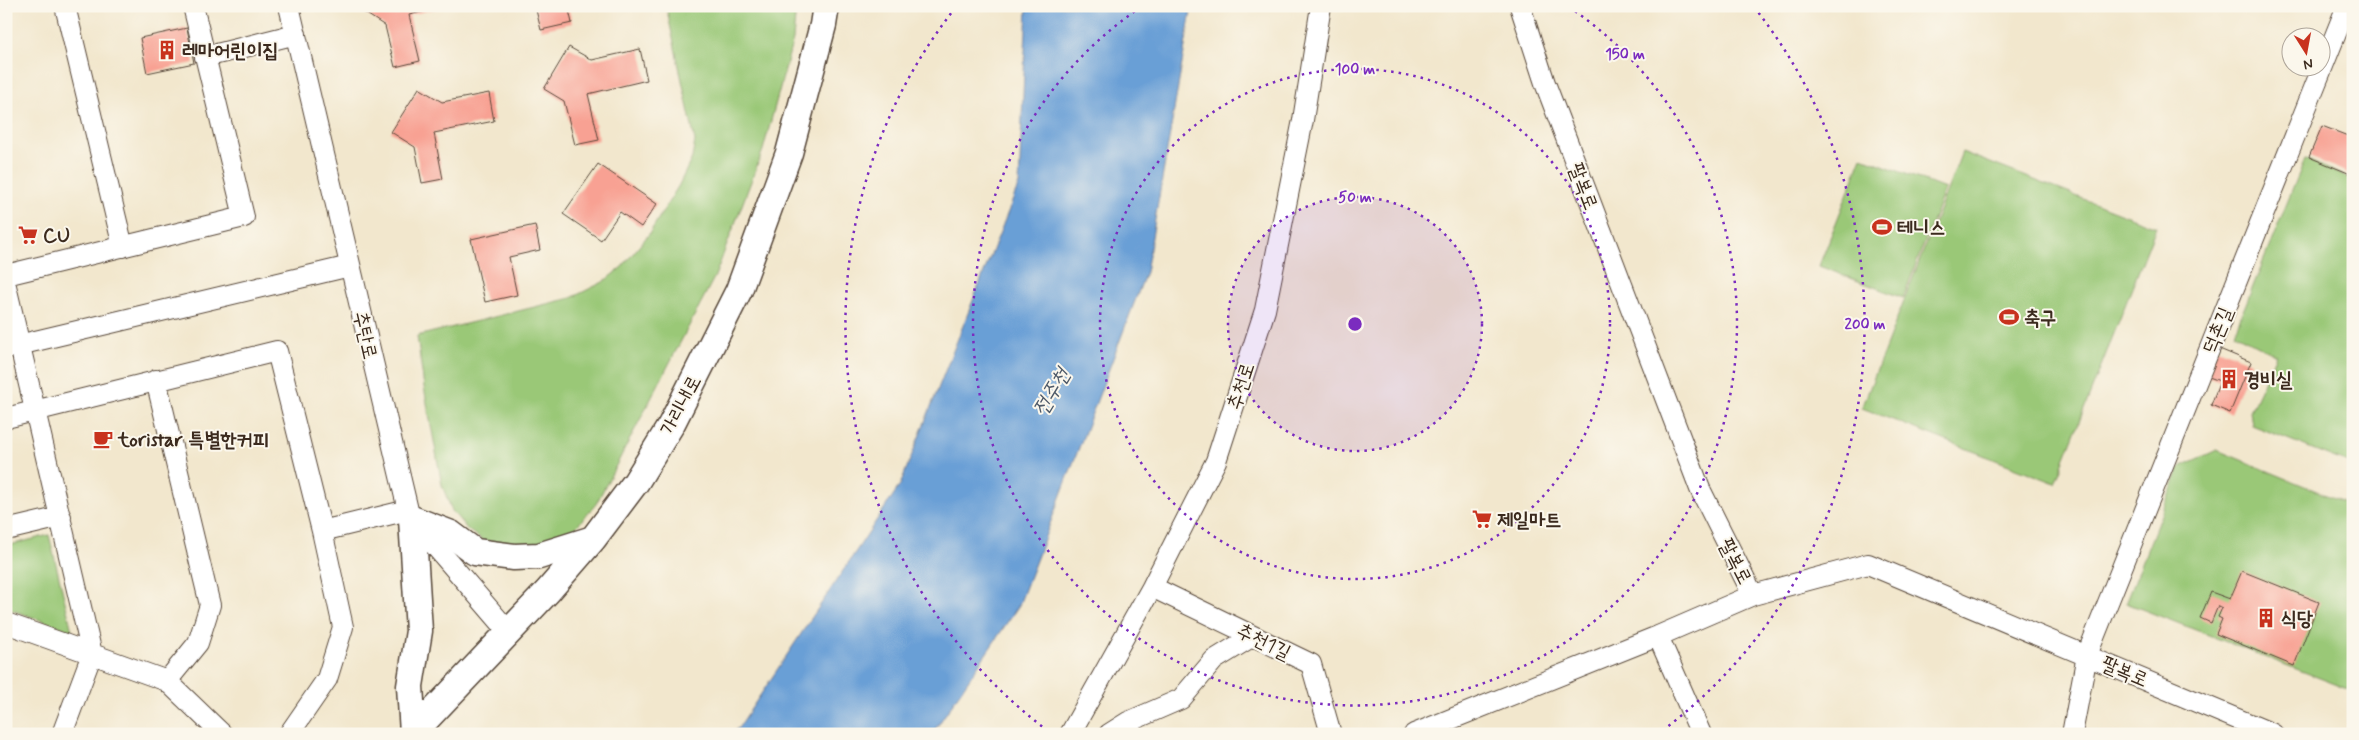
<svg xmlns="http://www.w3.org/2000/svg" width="2359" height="740" font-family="Mynerve,'Poor Story',sans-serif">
  <rect width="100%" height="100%" fill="#fbf7ec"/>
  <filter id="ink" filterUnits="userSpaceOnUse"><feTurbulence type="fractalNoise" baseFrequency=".02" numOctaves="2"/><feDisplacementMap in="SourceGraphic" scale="10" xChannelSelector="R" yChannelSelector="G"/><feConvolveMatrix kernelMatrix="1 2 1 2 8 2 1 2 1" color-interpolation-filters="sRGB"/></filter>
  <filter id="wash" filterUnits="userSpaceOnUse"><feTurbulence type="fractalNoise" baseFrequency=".0096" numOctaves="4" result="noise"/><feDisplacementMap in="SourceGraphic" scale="20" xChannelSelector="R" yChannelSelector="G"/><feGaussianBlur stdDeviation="1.12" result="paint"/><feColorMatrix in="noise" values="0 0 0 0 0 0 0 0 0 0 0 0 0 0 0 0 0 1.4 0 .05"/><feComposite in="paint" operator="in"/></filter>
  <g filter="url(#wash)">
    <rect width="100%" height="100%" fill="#f2e7cd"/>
    <!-- green -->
    <path fill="#9ac877" stroke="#6a794a" d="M666 6H796L793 40 763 150 715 276 596 504 571 533 530 546 484 541 468 530 452 511 442 485 424 387 417 336 571 298 603 282 622 267 649 234 679 185 692 158 695 141Z
      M1962 152 2156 227 2055 483 1862 408Z
      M1862 157 1945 189 1903 298 1819 266Z
      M2305 159 2353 180V465L2252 425 2250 411 2276 355 2234 333Z
      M2217 450 2353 506V620L2350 628 2353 630V691L2126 603 2180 467Z
      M49 535 72 631 6 608V546Z"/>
    <!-- water -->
    <path fill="#699fd6" stroke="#52647a" d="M1027 6H1192L1146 272 1019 605 932 734H731L739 727 900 485 1019 184Z"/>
    <g id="blocks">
      <!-- building -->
      <path fill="#f8a193" d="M365 6H443V7L409 15 420 61 395 67 385 26 362 11Z
        M535 6H568L572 23 541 30Z
        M187 28 194 63 147 73 140 38Z
        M569 47 592 60 640 49 647 80 588 94 599 140 575 145 564 101 544 89Z
        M419 88 442 102 489 93 494 121 434 133 443 179 422 183 415 147 391 132Z
        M2322 126 2353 138V175L2309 157Z
        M598 164 657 204 641 227 620 212 601 240 563 214Z
        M535 225 540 250 509 257 517 295 485 302 471 239Z
        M2217 348 2251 362 2230 413 2211 405 2220 381 2206 376Z
        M2242 571 2319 602 2294 666 2216 634 2222 619 2218 617 2222 608 2218 606 2211 623 2200 618 2211 592 2230 599Z"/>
    </g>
  </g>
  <g filter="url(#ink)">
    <use href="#blocks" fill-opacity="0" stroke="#564638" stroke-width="1"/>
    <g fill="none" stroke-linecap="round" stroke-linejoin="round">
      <defs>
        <path id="minor" d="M65 6 123 247
          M289 6 408 510 412 519 508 631
          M1520 6 1545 83 1700 489 1753 595
          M205 57 296 34
          M6 275 244 217 193 6
          M6 286 92 654 62 734
          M6 348 350 266
          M156 380 210 605 198 643 167 681
          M6 418 277 351 322 531 343 627 327 679 289 734
          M6 530 61 517
          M322 531 408 510
          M1152 587 1311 664 1331 734
          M6 623 167 681 222 734
          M1658 636 1701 734
          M1070 734 1152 587 1216 461 1265 310 1303 120 1321 6
          M1109 734 1128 722 1181 699 1214 660 1253 636
          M1414 734 1658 636 1753 595 1868 564 2273 734
          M2072 734 2087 655 2347 6"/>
        <path id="tertiary" d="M413 733 410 686 419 631 412 519 451 534 475 552 514 557 539 556 593 539
          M412 734 548 591 593 539 636 482 671 425 739 290 789 153 823 25 826 6"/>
      </defs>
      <!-- minor casing -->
      <use href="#minor" stroke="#564638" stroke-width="22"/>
      <!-- tertiary casing -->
      <use href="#tertiary" stroke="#564638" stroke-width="29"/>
      <!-- minor -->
      <use href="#minor" stroke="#fff" stroke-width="20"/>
      <!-- tertiary -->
      <use href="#tertiary" stroke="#fff" stroke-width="26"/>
    </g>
  </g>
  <!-- distance rings -->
  <circle cx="1355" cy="324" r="127" fill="#7b2cbf" fill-opacity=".12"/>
  <g fill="none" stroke="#7b2cbf" stroke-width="2.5" stroke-dasharray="2.5 5">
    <circle cx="1355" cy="324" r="127"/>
    <circle cx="1355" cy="324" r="255"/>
    <path d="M1569 7A382 382 0 1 1 1141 7"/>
    <path d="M1048 731A510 510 0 0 1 956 7M1754 7A510 510 0 0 1 1662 731"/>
  </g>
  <!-- icons -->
  <defs>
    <symbol id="building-bare" viewBox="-9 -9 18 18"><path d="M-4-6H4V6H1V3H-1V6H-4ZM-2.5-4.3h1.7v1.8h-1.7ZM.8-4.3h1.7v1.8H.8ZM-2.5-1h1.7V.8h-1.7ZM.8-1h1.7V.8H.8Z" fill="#c8321e" stroke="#fbf7ec" stroke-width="2.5" paint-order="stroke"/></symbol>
    <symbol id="stadium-bare" viewBox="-9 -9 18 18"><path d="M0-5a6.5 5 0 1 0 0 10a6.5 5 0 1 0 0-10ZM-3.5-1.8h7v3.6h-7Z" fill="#c8321e" stroke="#fbf7ec" stroke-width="2.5" paint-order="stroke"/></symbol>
    <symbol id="supermarket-bare" viewBox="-9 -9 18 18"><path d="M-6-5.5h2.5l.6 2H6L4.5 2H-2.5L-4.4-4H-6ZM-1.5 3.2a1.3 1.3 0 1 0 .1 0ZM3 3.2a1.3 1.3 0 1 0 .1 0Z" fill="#c8321e" stroke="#fbf7ec" stroke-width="2.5" paint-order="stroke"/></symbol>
    <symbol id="cafe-bare" viewBox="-9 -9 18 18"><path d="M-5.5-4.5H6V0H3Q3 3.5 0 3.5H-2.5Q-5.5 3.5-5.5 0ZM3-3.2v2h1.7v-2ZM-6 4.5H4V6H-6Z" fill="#c8321e" stroke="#fbf7ec" stroke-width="2.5" paint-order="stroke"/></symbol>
  </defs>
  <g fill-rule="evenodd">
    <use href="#building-bare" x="153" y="36" width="28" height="28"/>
    <use href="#stadium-bare" x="1868" y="213" width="28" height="28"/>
    <use href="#supermarket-bare" x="14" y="221" width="28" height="28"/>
    <use href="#stadium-bare" x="1995" y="303" width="28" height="28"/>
    <use href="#building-bare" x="2215" y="365" width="28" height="28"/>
    <use href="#cafe-bare" x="89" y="425" width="28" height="28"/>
    <use href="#supermarket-bare" x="1468" y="505" width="28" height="28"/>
    <use href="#building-bare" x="2252" y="604" width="28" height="28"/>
  </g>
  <g text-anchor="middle" stroke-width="4" stroke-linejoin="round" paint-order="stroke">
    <!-- poi labels -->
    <g font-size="20" font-weight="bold" fill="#3b2a1e" stroke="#fbf7ec" text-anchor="start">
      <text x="182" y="57">레마어린이집</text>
      <text x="1897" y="234">테니스</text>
      <text x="43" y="242">CU</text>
      <text x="2024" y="324">축구</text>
      <text x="2244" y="386">경비실</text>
      <text x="118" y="446">toristar 특별한커피</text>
      <text x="1497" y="526">제일마트</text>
      <text x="2281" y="625">식당</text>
    </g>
    <!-- street labels -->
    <g font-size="20" fill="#3b2a1e" stroke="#fbf7ec">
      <text transform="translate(1584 186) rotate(69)" y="7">팔복로</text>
      <text transform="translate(2217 330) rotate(-68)" y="7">덕촌길</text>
      <text transform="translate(366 335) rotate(77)" y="7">추탄로</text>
      <text transform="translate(1240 386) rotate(-72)" y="7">추천로</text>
      <text transform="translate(680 405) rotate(-62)" y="7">가리내로</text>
      <text transform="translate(1736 561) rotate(63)" y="7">팔복로</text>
      <text transform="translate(1264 641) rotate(26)" y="7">추천1길</text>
      <text transform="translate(2125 671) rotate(23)" y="7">팔복로</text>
    </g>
    <!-- water labels -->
    <g font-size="21" font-style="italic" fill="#4d5968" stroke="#fbf7ec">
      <text transform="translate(1051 392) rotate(-59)" y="7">전주천</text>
    </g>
  </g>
  <circle cx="1355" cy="324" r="8" fill="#7b2cbf" stroke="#fbf7ec" stroke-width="2.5"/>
  <g font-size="15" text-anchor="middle" font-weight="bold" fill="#7b2cbf" stroke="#fbf7ec" stroke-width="4" stroke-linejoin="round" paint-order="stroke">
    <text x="1625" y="59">150 m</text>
    <text x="1355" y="74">100 m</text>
    <text x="1355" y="202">50 m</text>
    <text x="1865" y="329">200 m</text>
  </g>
  <!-- margin -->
  <rect width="2359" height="740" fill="none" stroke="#fbf7ec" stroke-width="25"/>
  <!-- north arrow -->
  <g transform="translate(2306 52) rotate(169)"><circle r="24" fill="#fbf7ec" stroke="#aea59a"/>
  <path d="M0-4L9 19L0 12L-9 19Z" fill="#c8321e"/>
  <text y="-8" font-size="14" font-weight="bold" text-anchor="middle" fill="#3b2a1e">N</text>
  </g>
</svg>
